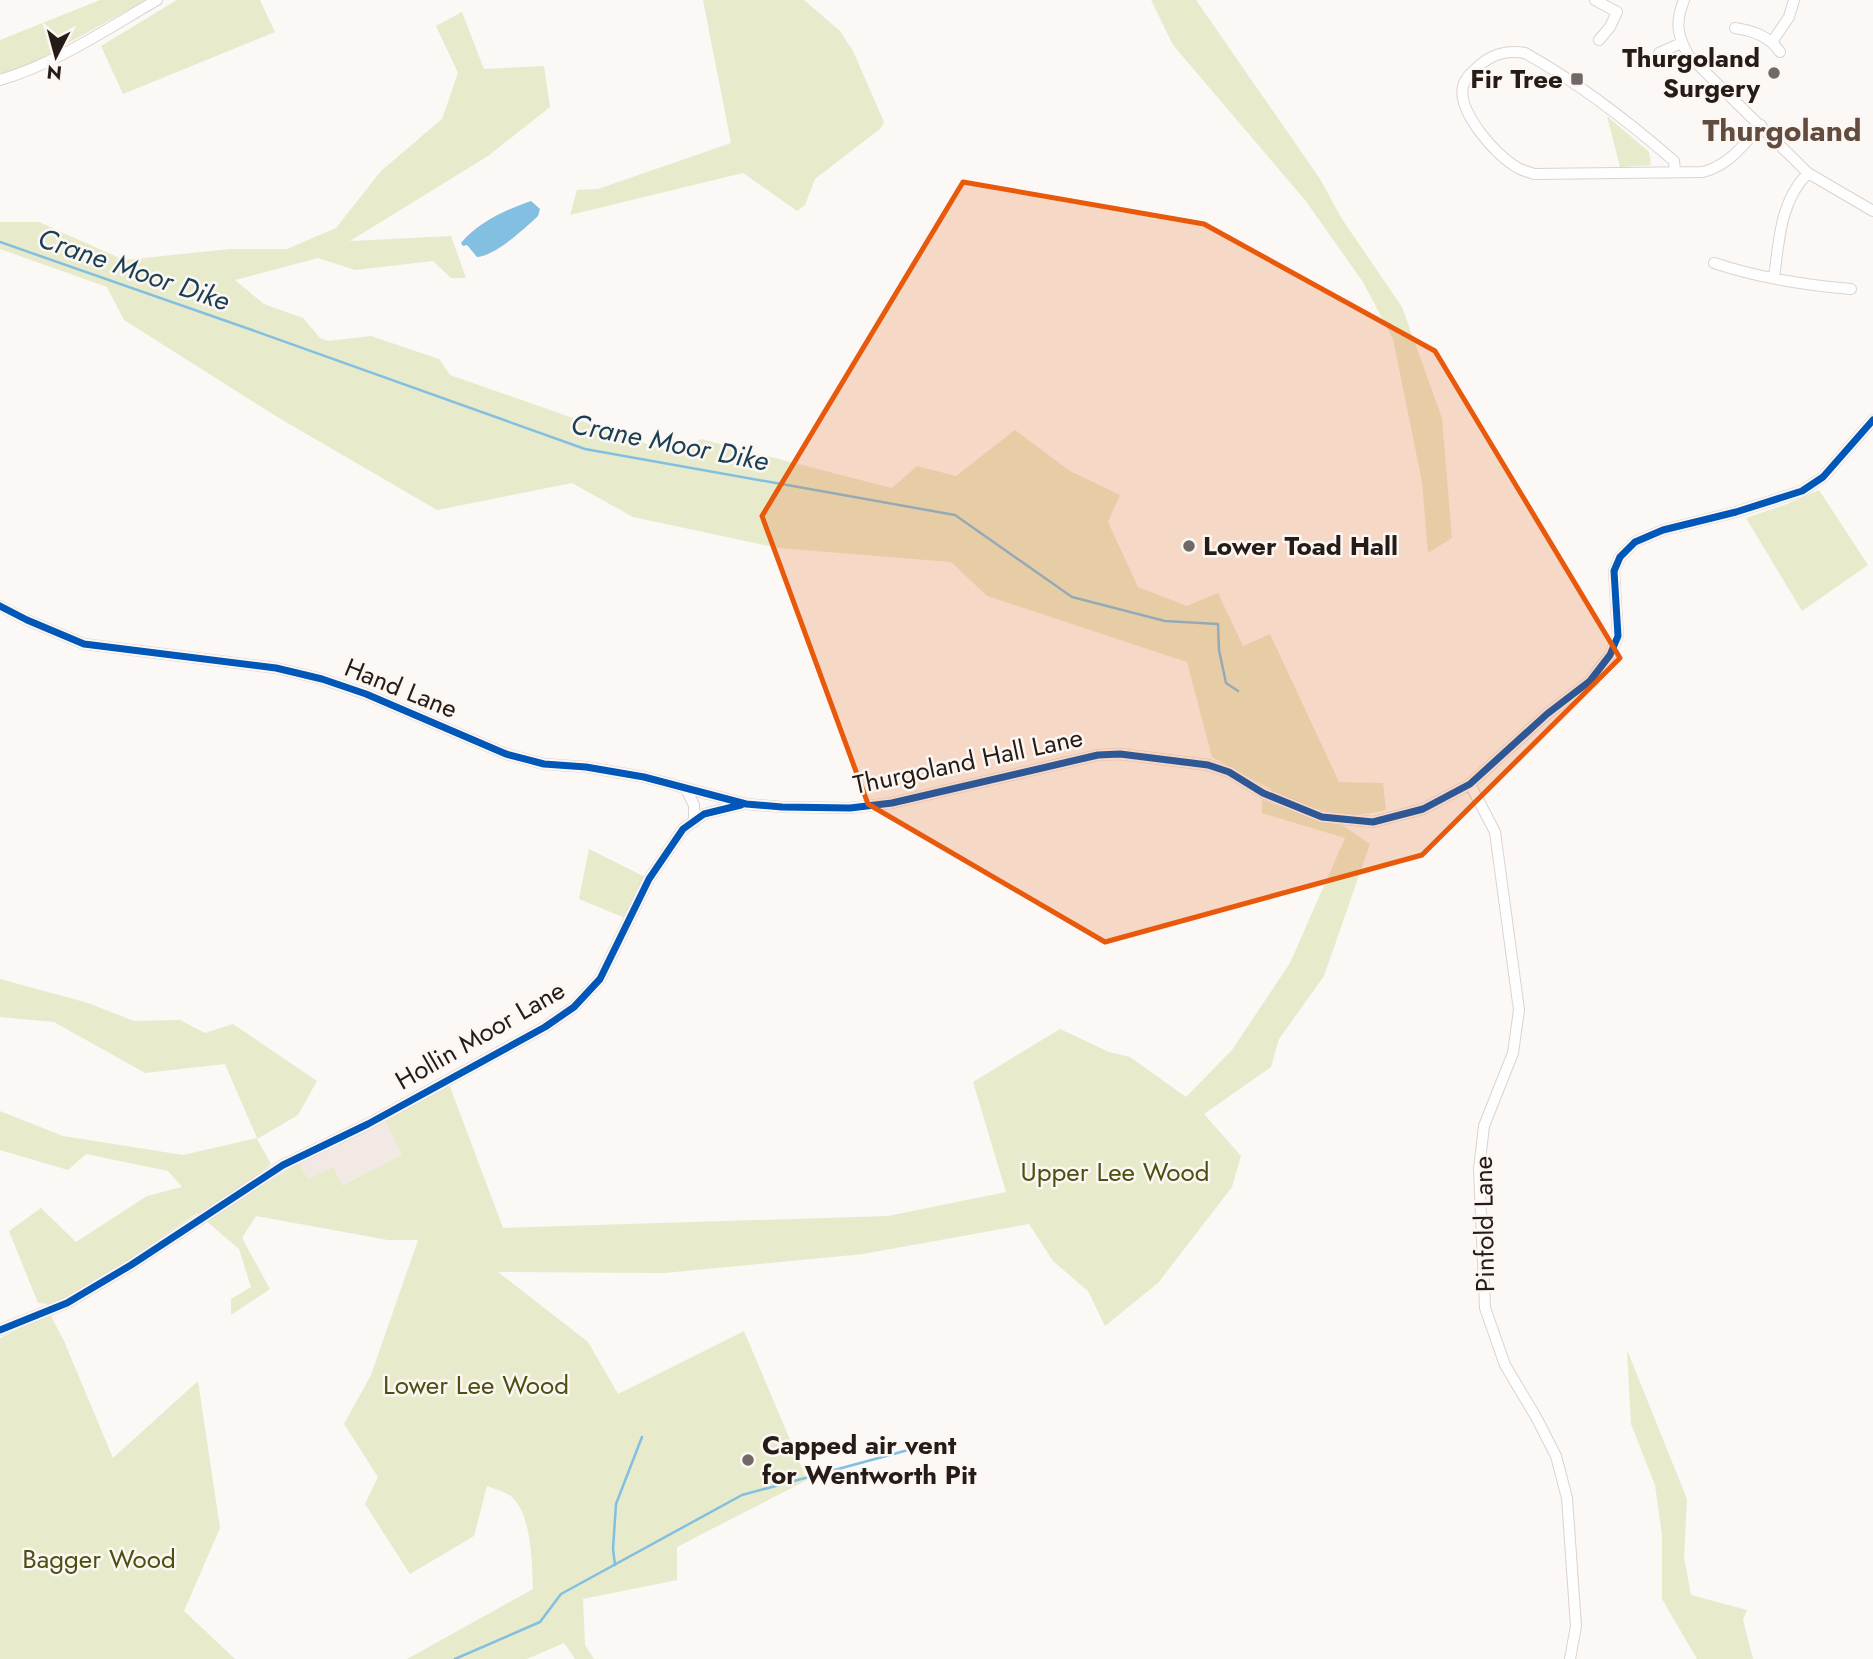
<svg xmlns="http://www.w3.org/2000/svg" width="1873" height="1659" font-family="Jost,sans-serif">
  <rect width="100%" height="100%" fill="#fbf8f6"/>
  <!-- built -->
  <path fill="#f3e9e4" d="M385 1120 403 1155 341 1185 308 1180 299 1163Z"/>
  <!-- green -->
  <path fill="#e8eacc" d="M100 0H146L25 67 0 74V40Z
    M177 0H260L275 32 123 94 101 46Z
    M703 0H804L840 31 853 51 884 122 881 128 815 179 805 205 797 211 743 173 570 215 577 190 598 189 731 143Z
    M1151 0H1196L1320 179 1342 219 1402 307 1442 418 1452 538 1428 553 1422 482 1393 339 1363 282 1305 200 1173 45Z
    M462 12 484 69 544 66 550 107 488 156 350 241 451 236 466 278H451L433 261 355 270 318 258 235 280 264 304 303 318 320 338 328 341 371 336 439 359 450 375 673 453 701 439 892 488 917 466 956 476 1015 430 1070 471 1120 495 1108 522 1138 587 1187 606 1218 593 1243 646 1270 634 1339 782 1383 783 1386 810C1373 813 1357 816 1343 814 1296 808 1253 778 1212 757L1187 662 987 596 951 562 778 548 633 517 572 483 437 510 279 418 124 320 107 287 0 249V222H39L124 260 230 249H287L336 228 381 171 442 119 458 73 436 26Z
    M1607 116 1649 152 1651 165 1620 167Z
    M1819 490 1868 565 1802 611 1746 518 1787 504Z
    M1262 800 1321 822 1344 826 1370 844 1324 976 1279 1039 1271 1067 1204 1114 1241 1156 1232 1187 1158 1283 1105 1326 1088 1291 1053 1261 1029 1224 863 1254 664 1273 498 1272 588 1342 618 1394 744 1331 807 1480 677 1547V1580L583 1599 585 1645 594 1659H575L564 1643 527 1659H407L533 1589C532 1564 532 1517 513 1498 507 1492 495 1489 487 1486L474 1536 410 1574 365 1504 378 1477 344 1424 371 1375 418 1240H388L256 1216 242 1238 270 1289 231 1315V1299L251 1287 239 1249 197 1213 127 1261 66 1300 48 1304 38 1303 9 1231 41 1208 76 1242 147 1196 182 1187 168 1171 86 1154 68 1170 0 1150V1111L63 1136 183 1155 257 1138 225 1064 145 1073 54 1022 0 1017V979L88 1003 134 1021 180 1020 205 1033 233 1024 317 1081 298 1115 257 1139 271 1164 257 1176 263 1185 299 1163 308 1179 333 1167 342 1185 402 1155 385 1120 449 1084 503 1228 888 1216 1006 1192 973 1082 1060 1029 1109 1052 1130 1057 1186 1097 1232 1050 1290 963 1345 838 1262 813Z
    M589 849 645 877 625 918 579 899Z
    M50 1314 64 1341 113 1458 198 1381 220 1528 184 1611 235 1659H0V1338Z
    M1627 1350 1687 1499 1684 1557 1691 1595 1747 1610 1743 1620 1753 1659H1697L1662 1599V1535L1655 1485 1631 1424Z"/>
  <!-- water -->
  <path fill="#82bfe0" d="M531 201 540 209 538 216C524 229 495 256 477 257L467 245 463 246 461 243C479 222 505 210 531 201Z"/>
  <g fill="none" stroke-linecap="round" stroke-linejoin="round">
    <!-- stream -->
    <path stroke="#82bfe0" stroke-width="2.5" d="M0 242 252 330 585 449 955 515 1072 597 1165 621 1218 624 1219 650 1226 683 1238 691
      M615 1565 613 1549 616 1504 642 1437
      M455 1659 540 1622 561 1594 742 1495 934 1443"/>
    <defs>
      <path id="minor" d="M1595 0 1617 12 1610 27 1599 40
        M1684 0C1675 22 1677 36 1689 56L1808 173 1873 211
        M1735 28C1754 31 1769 36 1780 52
        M1772 42 1789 17 1794 0
        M1659 53 1681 43
        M0 80C57 63 105 30 157 0
        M1675 171 1674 161C1628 121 1579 83 1525 53 1508 50 1494 53 1480 65 1474 71 1465 77 1463 86 1457 112 1497 157 1518 168 1523 171 1529 172 1534 174L1703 172C1729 165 1744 145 1761 125
        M1714 263C1759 278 1804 285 1851 289
        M1774 278C1779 241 1780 201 1808 173
        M0 606 27 620 84 644 276 668 322 679 366 694 506 754 544 764 586 767 644 777 746 804 782 807 850 808 892 803 1098 755 1120 754 1208 765 1229 772 1263 793 1322 817 1373 822 1423 809 1470 784 1547 714 1590 681 1610 655 1618 636 1614 571 1620 557 1635 542 1663 530 1736 512 1802 491 1823 477 1873 420
        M1470 784 1495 832 1519 1010 1513 1053 1484 1126 1479 1169 1485 1308 1505 1365 1536 1417 1556 1456 1567 1498 1576 1626 1570 1659
        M686 789 694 805V822
        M0 1330 67 1303 131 1265 283 1165 368 1124 545 1027 574 1007 600 979 649 879 683 829 704 814 744 804"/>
    </defs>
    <!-- minor casing -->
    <use href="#minor" stroke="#dad3d0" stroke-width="12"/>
    <!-- minor -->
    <use href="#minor" stroke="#fefefe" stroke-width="10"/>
    <defs>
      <path id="cycleway" d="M0 606 27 620 84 644 276 668 322 679 366 694 506 754 544 764 586 767 644 777 746 804 782 807 850 808 892 803 1098 755 1120 754 1208 765 1229 772 1263 793 1322 817 1373 822 1423 809 1470 784 1547 714 1590 681 1610 655 1618 636 1614 571 1620 557 1635 542 1663 530 1736 512 1802 491 1823 477 1873 420
        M0 1330 67 1303 131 1265 283 1165 368 1124 545 1027 574 1007 600 979 649 879 683 829 704 814 741 805"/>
    </defs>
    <!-- cycleway casing -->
    <use href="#cycleway" stroke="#fdf7f4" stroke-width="11"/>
    <!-- cycleway -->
    <use href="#cycleway" stroke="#0057b8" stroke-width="7"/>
  </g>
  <!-- marked area -->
  <path fill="#e8590c" fill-opacity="0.2" stroke="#e8590c" stroke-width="5" stroke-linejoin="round" d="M963 182 1204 224 1435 351 1620 658 1422 855 1105 942 868 804 762 516Z"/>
  <!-- markers -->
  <g fill="#716965" stroke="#fdf7f4" stroke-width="2.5">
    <circle cx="1774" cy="73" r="7"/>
    <rect x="1570" y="72" width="14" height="14" rx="3.5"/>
    <circle cx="1189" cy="546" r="7"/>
    <circle cx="748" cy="1460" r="7"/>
  </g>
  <g text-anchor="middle" stroke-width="5" stroke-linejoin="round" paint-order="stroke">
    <!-- poi labels -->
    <g font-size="26" font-weight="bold" fill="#261c17" stroke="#fdf7f4" text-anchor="end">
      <text x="1760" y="67">Thurgoland<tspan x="1760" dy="30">Surgery</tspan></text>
      <text x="1563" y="88">Fir Tree</text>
      <text x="1203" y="555" text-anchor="start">Lower Toad Hall</text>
      <text x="762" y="1454" text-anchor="start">Capped air vent<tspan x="762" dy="30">for Wentworth Pit</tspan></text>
    </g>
    <!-- street labels -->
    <g font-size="26" fill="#261c17" stroke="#fdf7f4">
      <text transform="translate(401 688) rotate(22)" y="9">Hand Lane</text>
      <text transform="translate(968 761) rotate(-12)" y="9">Thurgoland Hall Lane</text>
      <text transform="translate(480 1035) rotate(-30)" y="9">Hollin Moor Lane</text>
      <text transform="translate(1484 1224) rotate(-91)" y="9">Pinfold Lane</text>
    </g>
    <!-- park labels -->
    <g font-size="26" fill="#4c5111" stroke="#fdf7f4">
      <text x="1115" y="1181">Upper Lee Wood</text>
      <text x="476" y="1394">Lower Lee Wood</text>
      <text x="99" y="1568">Bagger Wood</text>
    </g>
    <!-- water labels -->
    <g font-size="28" font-style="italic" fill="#193f54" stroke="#fdf7f4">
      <text transform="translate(134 269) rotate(19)" y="10">Crane Moor Dike</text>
      <text transform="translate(670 442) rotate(11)" y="10">Crane Moor Dike</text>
    </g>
    <!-- quarter labels -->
    <g font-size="30" font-weight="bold" fill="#624b3f" stroke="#fdf7f4">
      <text x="1782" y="141">Thurgoland</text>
    </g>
  </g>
  <!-- north arrow -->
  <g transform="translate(56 56) rotate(186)" stroke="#fdf7f4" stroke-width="5" paint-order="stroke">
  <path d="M0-5L12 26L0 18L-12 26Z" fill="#261c17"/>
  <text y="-10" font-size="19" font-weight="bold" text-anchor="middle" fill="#261c17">N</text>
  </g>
</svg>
